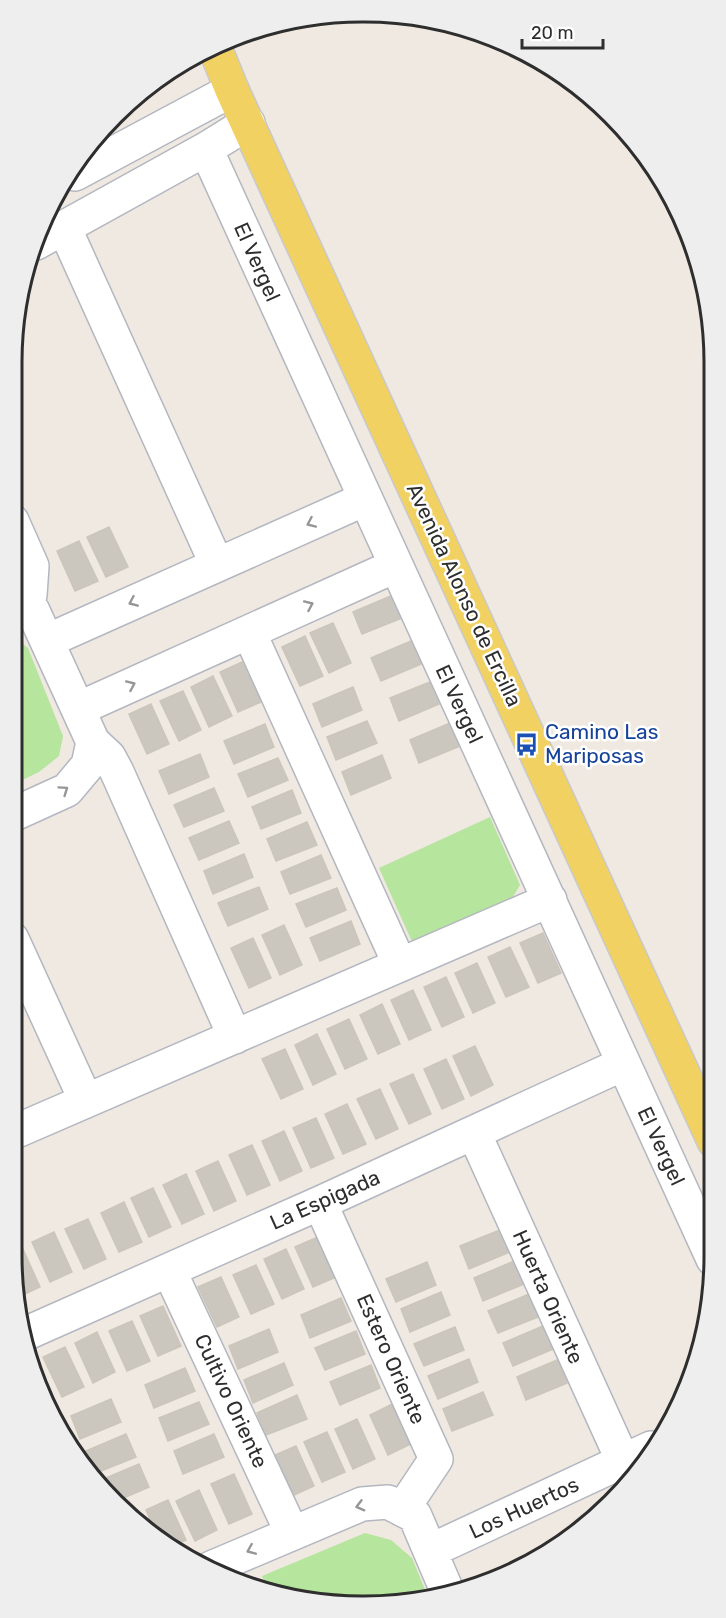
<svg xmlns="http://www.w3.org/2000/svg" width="726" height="1618" font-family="Rubik,sans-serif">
  <rect width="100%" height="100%" fill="#efe9e1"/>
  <!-- green -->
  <path fill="#b6e59e" d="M12 635 28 648 63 736 59 756 39 772 12 785Z
    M490 817 520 885 511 900 413 944 379 868Z
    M365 1533 391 1540 412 1558 429 1599H295L267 1589 262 1576Z"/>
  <!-- building -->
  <path fill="#cbc7bf" stroke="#cbc5ba" stroke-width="1.5" d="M109 527 128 567 106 577 87 537Z
    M79 541 98 581 75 591 57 551Z
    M393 595 402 618 362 634 353 612Z
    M333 623 351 663 329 673 310 633Z
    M305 636 323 676 300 686 282 647Z
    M411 641 421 664 381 681 371 658Z
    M242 662 261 702 238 712 220 672Z
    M213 676 232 716 209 727 191 687Z
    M430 682 439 704 399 721 390 698Z
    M353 687 362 710 322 727 313 704Z
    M183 691 201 730 179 741 160 701Z
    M151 704 169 744 147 754 129 714Z
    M367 721 377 743 336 760 327 737Z
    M450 723 460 746 419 763 410 740Z
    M265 724 274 747 234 764 224 741Z
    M200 754 209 777 169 794 159 771Z
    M382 755 391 778 351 795 342 772Z
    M278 758 288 780 248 797 238 774Z
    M214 788 224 811 184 827 174 805Z
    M292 790 301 813 261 829 252 807Z
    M229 821 239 843 199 860 189 838Z
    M307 822 317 845 276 861 267 839Z
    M244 854 253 877 213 894 204 871Z
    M321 855 331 878 290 894 281 872Z
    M259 887 268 909 228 926 218 903Z
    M337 888 346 910 306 927 296 904Z
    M351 921 360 944 320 961 310 938Z
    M284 925 302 965 280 975 262 935Z
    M543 933 561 973 538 983 520 943Z
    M253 938 271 978 249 988 231 948Z
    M510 947 529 987 506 997 488 957Z
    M477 963 495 1003 473 1013 455 973Z
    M446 977 464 1017 442 1027 424 987Z
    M413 990 431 1030 409 1040 391 1000Z
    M382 1004 400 1044 378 1054 360 1015Z
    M349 1019 367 1059 345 1069 327 1029Z
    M317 1034 336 1074 313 1085 295 1045Z
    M475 1046 493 1085 471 1096 453 1056Z
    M285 1049 303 1089 281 1099 262 1059Z
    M446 1059 464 1099 442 1109 424 1069Z
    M413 1074 431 1114 409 1124 390 1084Z
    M380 1089 398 1129 376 1139 357 1099Z
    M347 1104 366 1144 343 1154 325 1114Z
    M316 1118 334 1158 311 1168 293 1128Z
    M284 1131 302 1171 280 1181 262 1141Z
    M252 1145 270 1185 247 1195 229 1155Z
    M218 1161 236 1201 214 1211 196 1171Z
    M186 1174 204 1214 182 1224 163 1185Z
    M153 1188 171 1227 149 1237 131 1198Z
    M124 1202 142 1242 119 1252 101 1213Z
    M88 1219 106 1259 84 1269 65 1229Z
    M500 1230 510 1252 469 1269 460 1246Z
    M54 1232 72 1272 50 1282 32 1242Z
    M318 1237 336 1277 313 1287 295 1247Z
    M22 1247 40 1287 19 1297 12 1251Z
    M286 1249 304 1289 282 1299 264 1259Z
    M514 1261 524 1284 483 1301 474 1278Z
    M427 1262 436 1285 396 1302 386 1279Z
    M256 1265 274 1304 251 1314 233 1275Z
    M221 1277 239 1317 217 1327 198 1287Z
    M441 1292 450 1315 410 1332 401 1309Z
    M529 1294 538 1317 498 1333 488 1311Z
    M341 1298 351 1321 310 1338 301 1315Z
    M163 1306 181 1346 158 1356 140 1316Z
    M132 1321 150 1361 127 1371 109 1331Z
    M543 1326 553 1349 513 1366 503 1343Z
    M455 1327 464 1350 424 1366 414 1344Z
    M269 1329 278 1352 238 1369 229 1346Z
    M356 1331 365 1354 325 1370 315 1348Z
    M97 1332 115 1372 93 1383 75 1343Z
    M65 1347 84 1387 62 1397 43 1357Z
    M469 1359 478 1382 438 1399 428 1376Z
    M557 1360 567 1383 526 1400 517 1377Z
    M284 1363 293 1385 253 1403 244 1380Z
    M371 1365 380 1388 340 1405 330 1382Z
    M185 1368 195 1391 154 1408 145 1385Z
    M483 1392 493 1415 452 1431 443 1409Z
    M297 1395 307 1419 266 1435 257 1413Z
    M111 1399 121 1422 80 1439 71 1416Z
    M199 1402 209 1424 168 1441 159 1418Z
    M392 1404 411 1444 388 1455 370 1415Z
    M357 1419 375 1459 353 1469 335 1429Z
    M327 1432 345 1472 322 1482 304 1442Z
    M126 1434 136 1457 96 1473 86 1451Z
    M214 1434 224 1457 183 1474 174 1451Z
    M296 1446 314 1486 292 1496 273 1456Z
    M139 1464 149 1487 117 1501 102 1489 99 1481Z
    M234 1474 252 1514 229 1524 211 1484Z
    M199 1490 217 1530 195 1541 176 1501Z
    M168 1500 186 1540 172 1546 156 1533 146 1510Z"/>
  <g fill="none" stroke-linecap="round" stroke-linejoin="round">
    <defs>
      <path id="minor" d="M206 149 713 1259
        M75 174 232 90
        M64 227 217 565
        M36 243 206 149 248 123
        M12 521 32 566 30 595 27 603
        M12 594 27 603 33 611 93 742 109 757 117 772 235 1037
        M249 632 400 965
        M47 641 365 499
        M78 709 395 566
        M12 815 67 790 88 765 93 742
        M12 939 86 1101
        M12 1133 550 900
        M474 1133 623 1461
        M320 1203 436 1459 410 1498 403 1510
        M169 1270 292 1533
        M25 1334 320 1203 623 1064
        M430 1551 651 1448
        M211 1568 362 1504 388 1502 415 1516 448 1593"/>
      <path id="major" d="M215 48 232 90 714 1141"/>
    </defs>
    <!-- minor casing -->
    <use href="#minor" stroke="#b4b7c1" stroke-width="36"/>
    <!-- major casing -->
    <use href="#major" stroke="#c9c9c9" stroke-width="36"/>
    <!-- minor -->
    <use href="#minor" stroke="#fff" stroke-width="33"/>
    <!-- major -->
    <use href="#major" stroke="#f2d163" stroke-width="33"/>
  </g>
  <!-- one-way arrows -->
  <defs><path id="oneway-chevron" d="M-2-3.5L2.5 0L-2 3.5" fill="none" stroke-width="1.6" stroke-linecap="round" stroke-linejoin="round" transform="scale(1.5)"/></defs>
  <g stroke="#969696">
    <use href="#oneway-chevron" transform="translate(311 523) rotate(156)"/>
    <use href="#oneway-chevron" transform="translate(133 602) rotate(156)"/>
    <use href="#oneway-chevron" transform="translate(309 605) rotate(-24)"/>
    <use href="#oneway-chevron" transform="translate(131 685) rotate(-24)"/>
    <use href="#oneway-chevron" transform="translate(64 790) rotate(-35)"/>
    <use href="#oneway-chevron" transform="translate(360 1506) rotate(165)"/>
    <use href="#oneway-chevron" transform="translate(251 1550) rotate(157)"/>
  </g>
  <!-- icons -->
  <defs>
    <symbol id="bus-bare" viewBox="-9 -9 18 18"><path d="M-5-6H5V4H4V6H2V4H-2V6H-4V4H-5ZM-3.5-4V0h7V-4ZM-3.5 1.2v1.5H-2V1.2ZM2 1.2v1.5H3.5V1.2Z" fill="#1a4fb4" stroke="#fff" stroke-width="2.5" paint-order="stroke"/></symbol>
  </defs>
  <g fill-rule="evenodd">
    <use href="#bus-bare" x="510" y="728" width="33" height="33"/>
  </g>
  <g text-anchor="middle" stroke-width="5" stroke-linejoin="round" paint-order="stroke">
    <!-- street labels -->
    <g font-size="21" fill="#2e2e2e" stroke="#fff">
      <text transform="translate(257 262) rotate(66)" y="7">El Vergel</text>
      <text transform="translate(464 595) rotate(65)" y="7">Avenida Alonso de Ercilla</text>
      <text transform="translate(459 704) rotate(65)" y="7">El Vergel</text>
      <text transform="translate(661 1146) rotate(65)" y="7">El Vergel</text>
      <text transform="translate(325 1200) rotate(-24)" y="7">La Espigada</text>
      <text transform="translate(548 1297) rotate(66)" y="7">Huerta Oriente</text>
      <text transform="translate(391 1359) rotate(66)" y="7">Estero Oriente</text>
      <text transform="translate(231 1401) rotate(65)" y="7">Cultivo Oriente</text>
      <text transform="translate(524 1508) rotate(-25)" y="7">Los Huertos</text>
    </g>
    <!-- transit labels -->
    <g font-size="21" fill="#164399" stroke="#fff" text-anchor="start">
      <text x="545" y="739">Camino Las<tspan x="545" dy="24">Mariposas</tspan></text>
    </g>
  </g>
  <!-- crop -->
  <path d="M0 0H726V1618H0ZM362 22H364A340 340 0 0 1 704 362V1256A340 340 0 0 1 364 1596H362A340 340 0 0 1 22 1256V362A340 340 0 0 1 362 22Z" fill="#eee" fill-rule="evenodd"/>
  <path fill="none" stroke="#2e2e2e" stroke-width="3" d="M362 22H364A340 340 0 0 1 704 362V1256A340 340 0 0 1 364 1596H362A340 340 0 0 1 22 1256V362A340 340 0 0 1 362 22Z"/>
  <!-- scale -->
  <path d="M522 39v9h81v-9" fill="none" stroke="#2e2e2e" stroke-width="3"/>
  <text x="531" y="39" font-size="18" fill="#2e2e2e" stroke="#ffffff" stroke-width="4.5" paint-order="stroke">20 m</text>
</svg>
